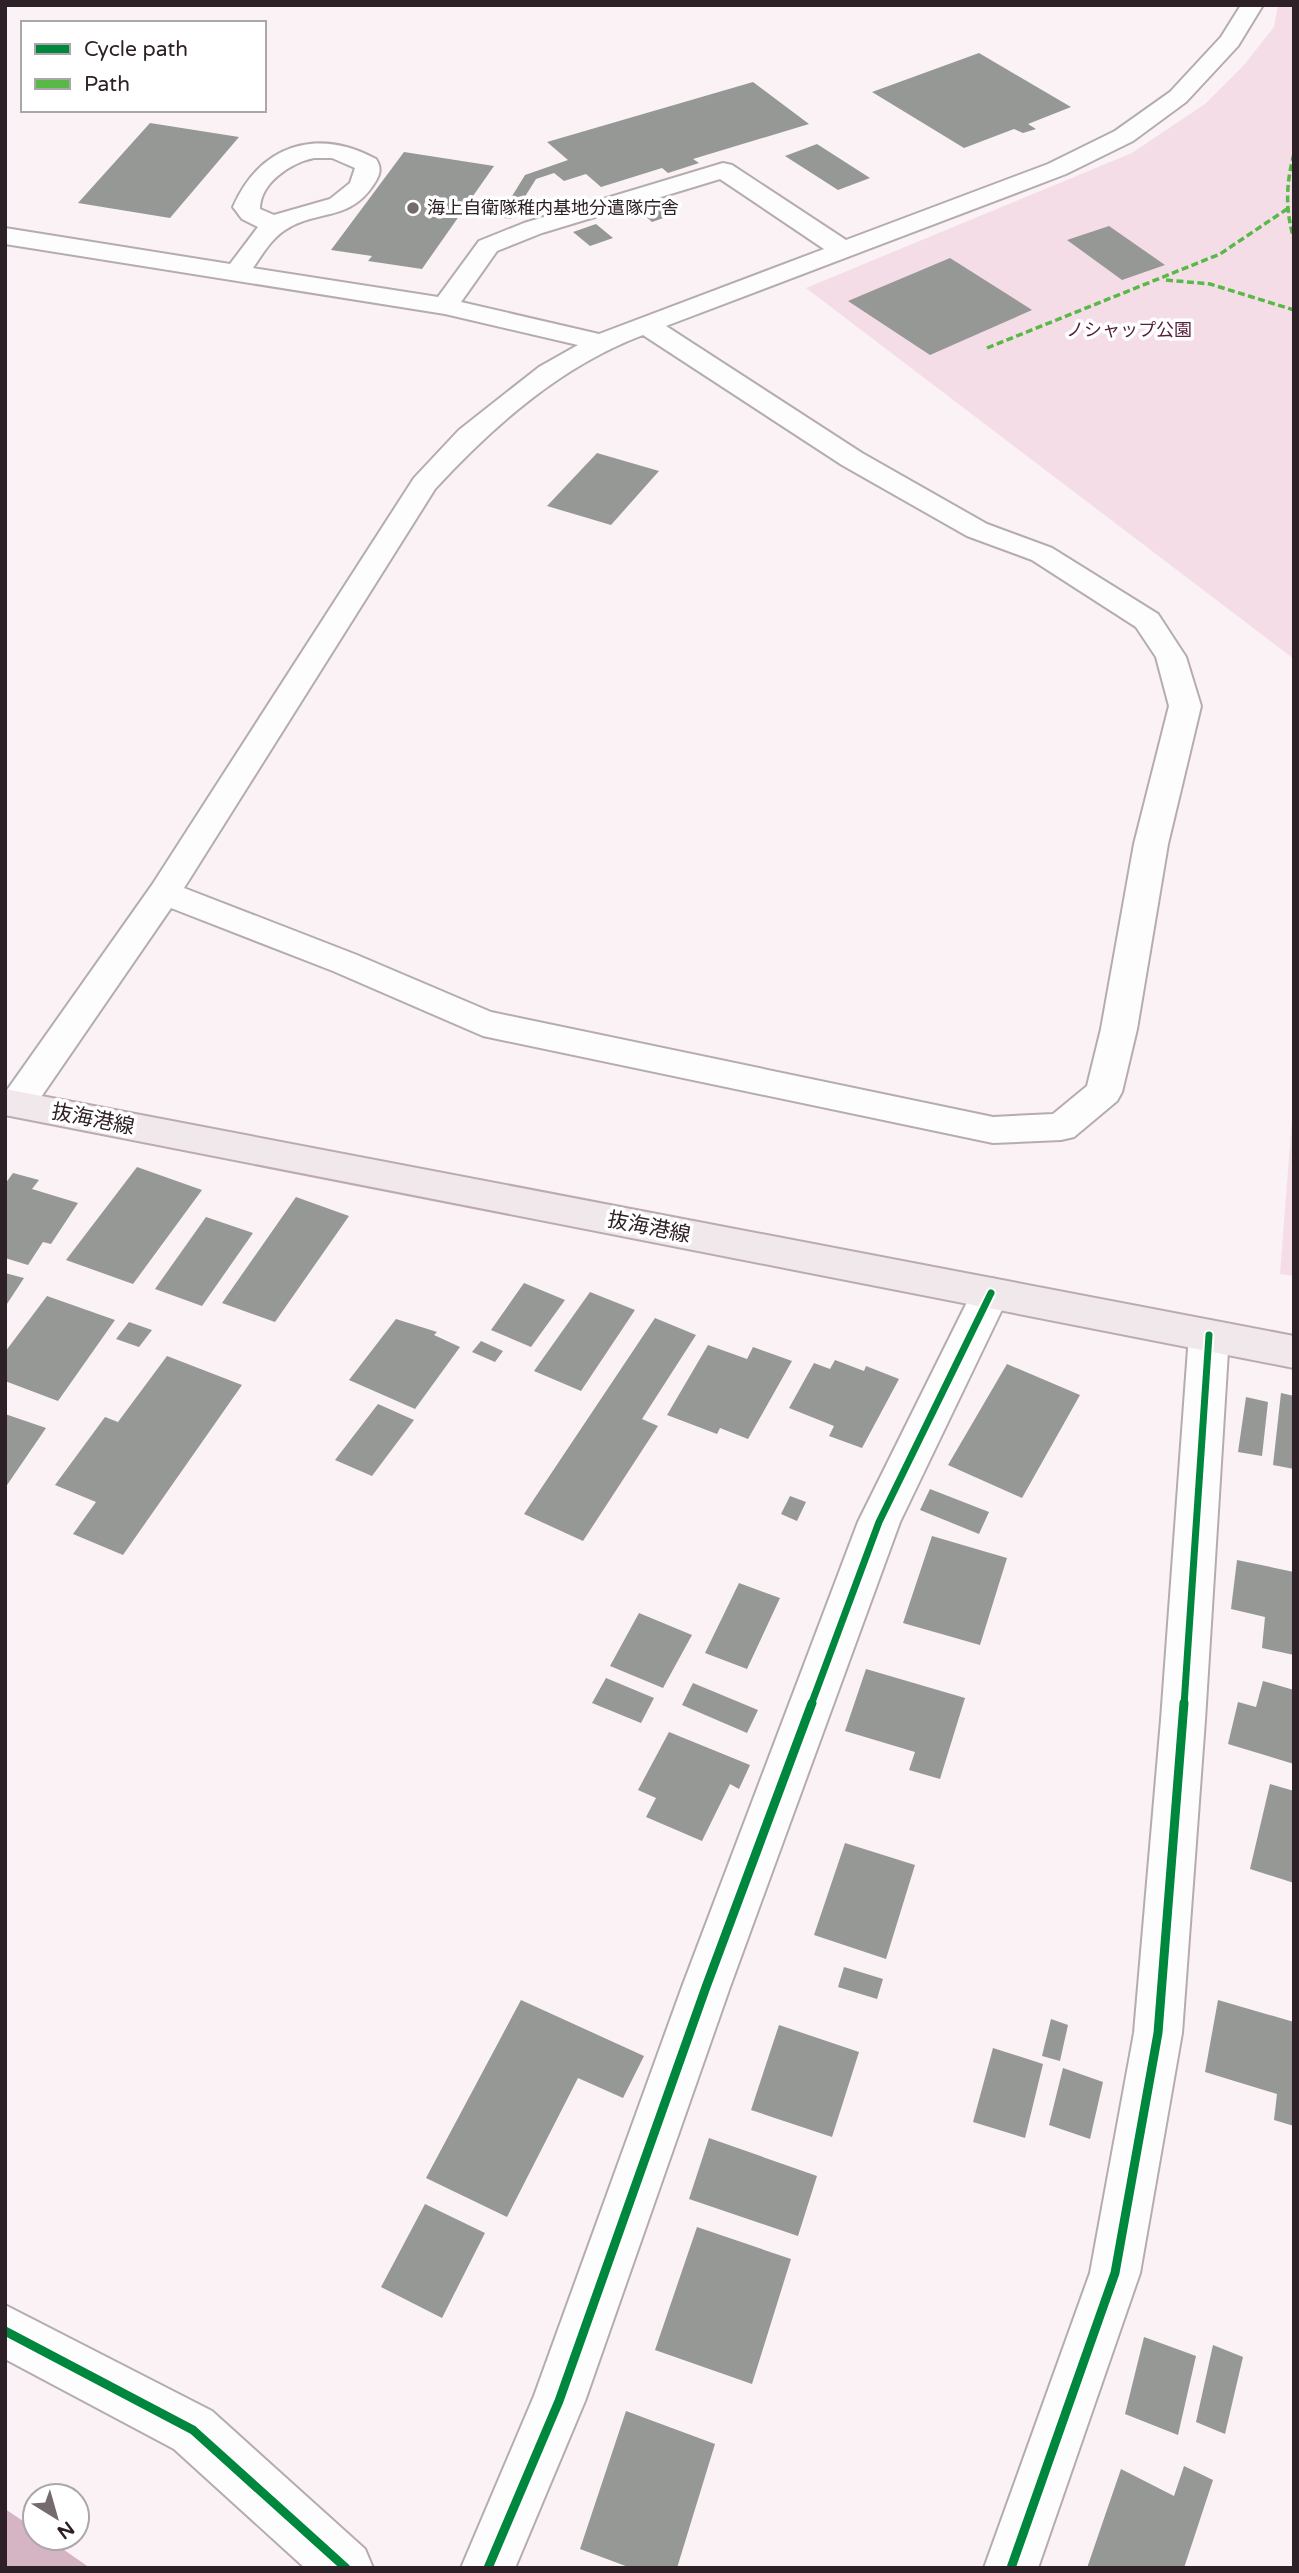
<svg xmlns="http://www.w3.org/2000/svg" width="1299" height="2573" font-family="'Varela Round','Noto Sans JP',sans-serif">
  <rect width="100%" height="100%" fill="#faf2f5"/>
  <!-- green -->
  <path fill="#f4dde7" d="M1278 5H1294V659L806 288 1132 153 1205 104 1244 65 1274 27Z
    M1294 1094V1276L1280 1274Z"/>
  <!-- water -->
  <path fill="#d5b4c3" d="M5 2509 35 2529V2538H47L90 2568H5Z"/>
  <!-- building -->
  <path fill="#969896" d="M979 53 1071 107 1028 124 1036 129 1023 133 1014 129 964 148 872 92Z
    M753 82 809 124 693 159 699 163 668 173 662 168 601 187 586 174 564 181 554 173 536 179 511 219 462 212 422 269 368 261 372 256 331 250 404 152 494 166 466 206 503 211 525 175 568 160 547 142Z
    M150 123 239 137 170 218 78 203Z
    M817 144 870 178 838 190 785 156Z
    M663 207 672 215 652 222 643 214Z
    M596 224 613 238 590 246 573 232Z
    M1109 226 1165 265 1122 280 1067 240Z
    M950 258 1032 310 930 355 848 301Z
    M597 453 659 471 611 525 547 506Z
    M137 1167 202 1190 133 1284 66 1260Z
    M13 1173 39 1180 32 1189 78 1203 51 1244 43 1242 28 1265 5 1258V1184Z
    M296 1197 349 1216 275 1322 222 1303Z
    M206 1217 253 1233 202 1306 155 1289Z
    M5 1273 24 1278 5 1307Z
    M524 1283 565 1300 531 1347 491 1330Z
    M590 1292 635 1310 581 1391 534 1371Z
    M47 1296 115 1320 58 1401 5 1381V1352Z
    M655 1318 696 1335 642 1419 658 1426 583 1541 524 1514Z
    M396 1319 437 1332 434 1335 460 1347 415 1409 349 1380Z
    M129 1322 152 1330 139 1347 116 1339Z
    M481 1341 503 1351 495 1362 472 1352Z
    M708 1345 747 1359 753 1347 792 1361 748 1439 720 1428 717 1434 667 1415Z
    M167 1356 242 1385 123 1555 73 1534 96 1502 55 1485 105 1417 118 1422Z
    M835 1360 864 1371 866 1366 899 1379 862 1448 829 1436 834 1426 789 1408 814 1363 830 1369Z
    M1007 1364 1080 1395 1022 1498 948 1465Z
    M1281 1393 1294 1396V1469L1273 1465Z
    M1246 1397 1268 1402 1262 1456 1238 1452Z
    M378 1404 414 1420 372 1476 335 1460Z
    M5 1414 46 1428 5 1488Z
    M930 1489 989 1512 979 1534 920 1510Z
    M790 1496 806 1502 797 1521 781 1514Z
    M932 1536 1007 1558 980 1645 903 1623Z
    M1237 1560 1294 1572V1655L1262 1648 1265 1617 1231 1609Z
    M739 1583 780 1598 747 1669 705 1653Z
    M639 1613 692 1635 663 1688 610 1666Z
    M866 1669 965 1698 940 1779 909 1770 915 1752 845 1731Z
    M606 1678 654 1698 641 1723 592 1703Z
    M1263 1681 1294 1690V1764L1228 1744 1238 1702 1256 1707Z
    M693 1683 758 1710 747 1733 682 1705Z
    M669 1732 750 1765 739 1789 730 1784 702 1841 646 1817 656 1798 638 1790Z
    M1270 1784 1294 1791V1883L1250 1869Z
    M845 1843 915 1865 886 1959 814 1935Z
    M844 1967 883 1979 877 1999 838 1987Z
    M521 2000 644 2056 623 2098 578 2078 507 2217 426 2178Z
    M1218 2000 1294 2022V2126L1274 2120 1277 2094 1205 2072Z
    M1051 2019 1068 2025 1060 2061 1042 2056Z
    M779 2025 859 2052 832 2137 751 2110Z
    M993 2048 1043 2064 1025 2138 973 2122Z
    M1063 2068 1103 2082 1090 2139 1049 2125Z
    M709 2138 817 2176 798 2236 689 2199Z
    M425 2204 485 2233 442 2318 381 2287Z
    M697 2227 791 2259 752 2384 655 2350Z
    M1144 2337 1196 2356 1178 2435 1125 2414Z
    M1213 2345 1243 2357 1225 2434 1196 2422Z
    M626 2411 715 2444 677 2568H631L580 2549Z
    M1184 2466 1213 2480 1184 2568H1087L1121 2469 1174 2496Z"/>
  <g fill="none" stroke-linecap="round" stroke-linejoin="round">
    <defs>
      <path id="minor" d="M1241 5H1263L1238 46 1186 102 1133 141 1066 174 666 326 862 453 987 524 1052 548 1158 614 1186 657 1201 706 1168 844 1137 1029 1122 1092 1117 1101 1074 1137 1061 1140 993 1143 483 1036 333 971 171 908 30 1113 17 1117 5 1114V1093L152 885 414 478 459 430 539 367 578 345 445 314 5 244V228L230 264 258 227 242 219 233 207C260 145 317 127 376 159 382 168 380 175 374 184 350 222 317 209 285 230 271 239 262 255 253 268L438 297 479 241 524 223 723 163 732 165 846 240 1048 164 1115 131 1170 92 1221 37ZM314 158H332L355 168 350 183 330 199 274 215 260 209C260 183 290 163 314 158ZM720 179 824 249 599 334 461 302 497 251 542 233ZM643 335 842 465 967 536 1032 560 1136 627 1156 657 1169 706 1134 844 1101 1029 1087 1086 1053 1114 993 1117 491 1012 357 955 184 888 435 489C494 425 561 366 643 335Z
        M991 1278 1005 1282 1010 1293 900 1522 730 1987 585 2401 515 2568H461L534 2396 682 1987 858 1522 977 1282Z
        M1209 1320 1223 1324 1229 1335 1205 1720 1182 2033 1140 2273 1038 2568H984L1090 2273 1134 2033 1161 1720 1189 1335 1195 1324Z
        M5 2305 212 2411 365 2549 373 2568H305L174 2449 5 2359Z"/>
      <path id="major" d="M5 1089 1294 1336V1368L5 1115Z"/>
    </defs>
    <!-- minor casing -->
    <use href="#minor" stroke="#b5acb0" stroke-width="4"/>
    <!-- major casing -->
    <use href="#major" stroke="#bbaab2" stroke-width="4"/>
    <!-- minor -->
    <use href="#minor" fill="#fefdfe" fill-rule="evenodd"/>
    <!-- major -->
    <use href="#major" fill="#f1e8ec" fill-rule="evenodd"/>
    <!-- quiet -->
    <path stroke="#58b947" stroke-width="3.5" stroke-dasharray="7 3.5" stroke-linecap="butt" d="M1294 154C1286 183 1285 210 1294 239
      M1166 280 1210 284 1294 310
      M987 348 1220 254 1287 209"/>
    <defs>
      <path id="cycleway-far1" d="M811 1705 879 1522 991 1293
        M1184 1705 1209 1335"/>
      <path id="cycleway" d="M5 2331 193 2430 346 2568
        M488 2568 559 2401 706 1987 812 1703
        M1011 2568 1115 2273 1158 2033 1184 1703"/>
    </defs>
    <!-- cycleway-far1 casing -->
    <use href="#cycleway-far1" stroke="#fff" stroke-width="11"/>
    <!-- cycleway casing -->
    <use href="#cycleway" stroke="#fff" stroke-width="13"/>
    <!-- cycleway-far1 -->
    <use href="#cycleway-far1" stroke="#00873e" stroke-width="7"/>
    <!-- cycleway -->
    <use href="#cycleway" stroke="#00873e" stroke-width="9"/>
  </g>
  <!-- markers -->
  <circle fill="#756a6f" stroke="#fff" stroke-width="2.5" cx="413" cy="208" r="7"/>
  <g text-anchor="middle" stroke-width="7" stroke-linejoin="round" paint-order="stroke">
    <!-- far-poi labels -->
    <g font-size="18" fill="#2e2027" stroke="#fff" text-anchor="start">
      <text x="427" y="214">海上自衛隊稚内基地分遣隊庁舎</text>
    </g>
    <!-- far-park labels -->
    <g font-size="18" fill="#56213e" stroke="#fff">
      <text x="1129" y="336">ノシャップ公園</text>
    </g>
    <!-- street labels -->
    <g font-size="21" fill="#2e2027" stroke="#fff">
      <text transform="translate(93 1119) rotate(11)" y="7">抜海港線</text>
      <text transform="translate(649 1227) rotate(11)" y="7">抜海港線</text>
    </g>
  </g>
  <!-- border -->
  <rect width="1299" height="2573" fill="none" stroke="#2e2027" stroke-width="14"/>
  <!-- legend -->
  <rect x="21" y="21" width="245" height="91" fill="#ffffff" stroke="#aba6a9" stroke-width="2"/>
  <rect x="35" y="44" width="35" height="10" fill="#00873e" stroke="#aba6a9" stroke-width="2"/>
  <text x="84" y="56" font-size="21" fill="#2e2027">Cycle path</text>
  <rect x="35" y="79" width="35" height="10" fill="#58b947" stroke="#aba6a9" stroke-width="2"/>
  <text x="84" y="91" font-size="21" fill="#2e2027">Path</text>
  <!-- north arrow -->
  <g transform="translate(56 2517) rotate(143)"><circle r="33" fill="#ffffff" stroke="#aba6a9" stroke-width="2"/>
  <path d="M0-5L12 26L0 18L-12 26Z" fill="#756a6f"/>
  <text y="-10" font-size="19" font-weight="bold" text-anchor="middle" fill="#2e2027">N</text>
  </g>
</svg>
